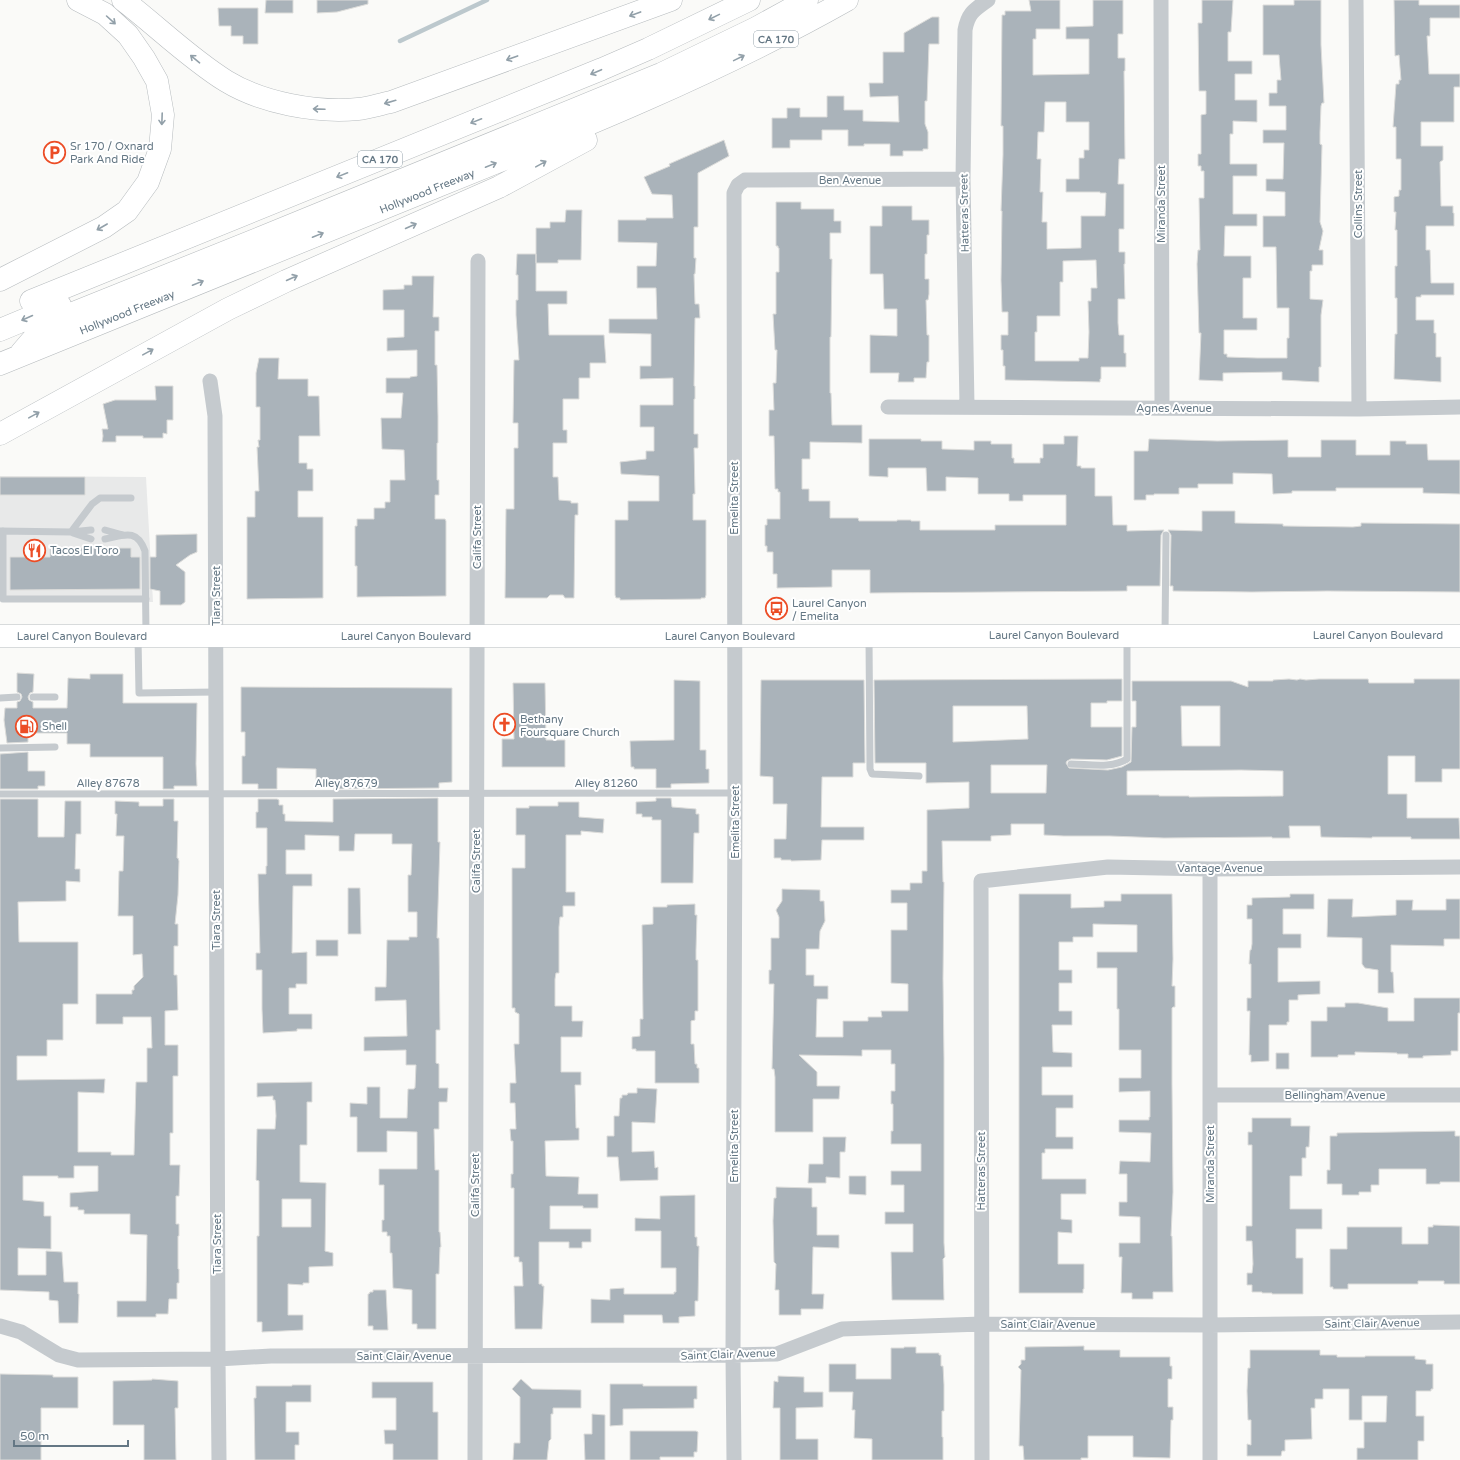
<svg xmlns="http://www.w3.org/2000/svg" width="1460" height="1460" font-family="'Varela Round',sans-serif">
  <rect width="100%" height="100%" fill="#fafaf8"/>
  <!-- built -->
  <path fill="#e8e9e9" d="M0 476 146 477 153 602 0 601Z"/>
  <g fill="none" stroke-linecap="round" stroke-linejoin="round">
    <!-- stream -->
    <path stroke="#bcc8cd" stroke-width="4.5" d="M400 41 487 0"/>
  </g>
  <!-- building -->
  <path fill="#aab3ba" stroke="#dcdcda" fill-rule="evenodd" d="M266 0H293V13H265Z
    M317 0H368V4L337 12 317 13Z
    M1029 0H1060V29H1036V39H1033V75L1089 74V39H1066V27L1093 26V0H1123V34H1118V58H1125V71H1124L1125 159H1119L1118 184H1124V229H1119V252H1125V264H1124L1125 299H1118V323L1119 335H1124V353H1126V367H1101V379H1100V382L1005 380V366H1003V350H1001V335H1008V312H1002L1001 280 1002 211H1001L1003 155V126H1001L1002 15H1005V11H1031ZM1045 102H1066V122H1089V150H1084V158H1079V179H1066V192H1100V193H1106L1105 216H1081V248L1047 249V222H1042L1043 192H1040L1041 159H1037L1038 132H1044ZM1096 260 1097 288H1091V301H1088L1089 332 1088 358H1079V361H1035V332H1037V316H1060V282H1063V261Z
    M1202 0H1233L1231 32H1228V61H1252V74H1235V100H1257V122L1233 121V134H1230V164H1257V176H1233V214H1257V226H1225L1224 256H1251V278H1243V318H1257V330H1224V354H1227V357L1257 358H1287V338H1289V308H1277L1276 247H1263V216H1285V192L1266 191V179H1283L1284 143H1263V130H1286V106H1269V93H1277V80H1281L1279 55H1263V5H1294V0H1321V45L1324 103H1322L1321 106 1320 132V144L1322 145 1320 222 1323 231 1319 250H1323V265H1312V271H1310V299L1323 300 1321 315V367H1319V382L1282 380V372L1223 373V381L1199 380 1201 333H1199L1197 264 1198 250H1200L1199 198H1204V171H1201V166H1198V154H1201V115L1206 114V91H1199L1198 23H1202Z
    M1394 0H1419V5H1460V18H1430V36H1427L1429 74H1460V87H1454V122H1421V146H1443V160L1440 162 1441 206H1453V213H1454V226H1426V250H1430L1431 283H1454V295H1421V297H1416V320H1434V333H1436V357H1441V382L1394 379 1395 334H1397V298H1395V266H1397V230H1395L1396 212H1394V197L1399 196V190H1401V159H1396V127H1393L1396 84H1399V80H1401L1399 55 1395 56Z
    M218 8H258V44H243V36H231V26H219Z
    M932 17H939V44H929L927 101H925V124L928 132V149H923V151H903V156H890V144H864V146H848V130H822V140H790V148H772V118H787V108H800V117H827V96H844V110H863V121L899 122 898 96 870 97 869 83H883V52H904V33Z
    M724 140 729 156 698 173V227H694V258H696L695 274H694L695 304H699L700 318H695L694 386H695V399H694V434H698V448H694L695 494H693V520H706V595L705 598H701V599L620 600V598H616L615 595V520H628V501H659V476L621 474 620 462 646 459V451H654V427H640V405H673V378L640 379V366H651V334L609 333V319H657L656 288H637V266H656L657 243 618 242V220H646V218H673L672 195 652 194 644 177 670 166 669 164Z
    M776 202H801V209H834V221H841V233H830V259H832L831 337H830V393H831L832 425H862V443L810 442V459H802V489H809V501H830V518H858L859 521H897V520H911V521H920V530H995V525H1066V495H1023V501H1009V494H978V478L946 477V491H927L926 468H888V477L869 476V439H921V441H942V449L974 450V441H991V444H1012V458H1014V463H1040V458H1043V444H1064V436H1078L1077 466H1081V468H1095V496H1112L1113 525H1127V531L1164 530 1161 535 1160 586H1127V591L870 593V570H832V587L777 588V574H773V552H767V546H765V525H767V519H780V492H778V489H775L774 436H769V410H774L773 383H776L777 350H775L773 314H776V272H779V248H778V246H776Z
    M882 206H912V220H929V235H927V254H925V279H929V294L928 300H926L927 335H929V362H927L926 378H914V382H898L899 373H870V335L897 336V309H884L883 274H870V226H882Z
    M566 210H582L581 260H558V263H536V228H550V222H565Z
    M517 254H536V291H567V304H548L549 335H604L606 363H590V378H579V399H563V430H567V443H553V477H558L559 500 571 501V503H578V515H575L574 598H565L563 595H550L547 598H505L506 509H514V448H518V423H513L514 360H519L516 315V300H518V275H516Z
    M412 276H434L433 317H439V331H435V365H437L438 417V443H437V480H439V495H435V519H445L446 521V596L357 597V566H355V526H357V519H374V508H385V502H390V480H405L404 450 382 449 381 418H401L403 393H386V378H410V377L417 376V350L387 351V338L404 337V310H383V290L404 289V285H412Z
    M259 358H279L278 379H308V396H319L320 436H299V463H307V469H313V491H298V517H323V598L247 599V517H255V491H259L257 447H259L258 440H260V407H256V373Z
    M155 386H173V420H167V434L163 433V438H143V436H116V442H102L103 436 102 429H108L103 404 115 400H156Z
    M1149 439 1217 441 1288 440V457H1321V440H1356V455H1390V441H1406V444H1427L1428 460H1460V494L1423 493V488H1336V491H1292V493L1273 494 1272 474 1233 473V484H1198V488H1179V494H1154V495H1146V500H1134V451H1148Z
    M0 477H85V495H0Z
    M1202 511H1235V523L1283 524V526L1353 527 1361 526V523L1460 524V592L1327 591 1252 592 1173 591V586H1170L1171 535 1168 530 1202 531Z
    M197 534V552L190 555 176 565 185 572V602L181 605H160V591L150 589V557H156V535Z
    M50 548H131V557H140V589L10 590V557H50Z
    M17 673 34 674 33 692 30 693 28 697 29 700 33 702V708H67L68 678 90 679V674H123V703H197L196 764 197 786H174V789H163V757H90V744H67V733H28V742L7 743 4 720 5 708H17V702L20 701 22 697 21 694 17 692Z
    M1122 679V701H1107V703H1091V727H1122V756L1107 760 1071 759 1067 761 1066 763 1069 768 1108 770 1122 767 1131 762 1132 727H1136V701H1132V681H1231L1248 687V681H1273V680L1289 679 1297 680 1300 679 1306 680 1319 679H1368L1369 683H1414V679H1460V769H1442V782H1415V756H1388V794H1407V818H1459L1460 839H1411V837H1372V838L1321 837 1320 826H1289L1290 838H1272V837L1164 838 1110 836H1064L1044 835V824H1011V835L991 836V841H942L943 882H944L943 978 944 1059V1243L945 1257 943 1259 944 1300H892L891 1252H913V1224H885V1212H904V1185H891V1171H921V1144H891V1131H893V1104H891V1091H895V1064H891V1050H862V1056L799 1055 817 1072V1086H840L839 1099H813V1132H775V1077L774 1069H772L774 984H769V970H771V938H779V917L776 910 782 901V889L820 890V901H824L825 921 820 931 819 949H806V975H814V986H828V999H817L816 1037H843V1021H868V1017H882L881 1011H908V984L891 983V930H907V903H891V890H910V883H922V871H927V810L969 808V782L926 783V763H875L874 680ZM953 706H1027L1028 739 953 742ZM1181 706H1220V746H1182ZM991 765H1047L1046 793H991ZM1241 770 1283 771V796L1189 797V796H1159V795H1127V771Z
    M674 680 700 681V750H706V769H709V783L671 784V788H656V769H634V767H631L630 741 674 740Z
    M761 680H864L865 763H853V777H822L821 827H864V840H822L821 860 791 861V860H781V858H774V839H786L787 804H773V777L760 776Z
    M513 683H545L546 740H565V767H502V739H514Z
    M241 687 452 688V782L439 783V788L333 789V786H316V769L277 768V789H258V784H242V756H245V732H241Z
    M28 752V771H45V786H38V789H0V754Z
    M438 798V842H440L437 938H439L440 1030H436V1063L439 1064V1088H448L447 1102H439V1129H434L435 1170H439V1232H440L441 1247H440L439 1274H436V1329H417V1324H412V1290L393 1288 392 1253H390V1236H387V1232H382V1220H384V1185H379V1169H417V1132L387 1131V1152H357V1117H350V1103L367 1104V1087H380V1118H407L408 1089H414V1088H415L416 1065H406V1050L364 1051V1037L407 1036 406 1000 375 1001V987H386L387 940H409V937H417V912H408V875H411L412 844H392V834H355L354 851H339V836L305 835V850H286V874H312V886H293L292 953 307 952V984H296V988H289V1014H312V1029H297V1031L263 1033 262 1009V970H256V953H260L258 874H266V866H267V828H256V812H258V799H277L279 800V805H283V814H285V821L333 822V799Z
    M656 798H671L672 807 696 809V814H699V833H694L693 883H661V820H652V817H642V814H636V802L656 801Z
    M0 799H38V837H64L65 801H81V834H76L75 869H80V882L66 881V901L18 902 19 942H78V1004H63V1040H47V1056H17V1080L105 1079 104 1093 78 1092V1152H111V1155H134L136 1082H147V1048H152L151 1017H123V1024H96V994H132V990H134V986L143 977 142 954 133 955V916H118L119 871H123L124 836H116L117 814H115V801L139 802V806H163V799H174V821H178L177 858H178L179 861 178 895 175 924H178V946H174V975H177L178 1010 165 1011V1045H178V1076H173V1133H170V1165H180L179 1196H176V1224H179V1236H178V1269H179V1283H177V1299H169L168 1314H156V1317H117V1301H146L147 1235 130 1234V1214H84V1210H78V1207H70V1193L98 1191V1166H74V1178H58V1176H23V1200L44 1202V1216H51V1249L18 1248V1275H46V1251L62 1252 64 1282H78V1294H79L78 1323H59L58 1301 49 1300V1292L0 1290Z
    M558 802H579V817L604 819 603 833 581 831V835H566V892H575V906H563V917H560L559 927V973H556L555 979V1006H572V1021H583L582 1037H561V1072H581V1085H575L576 1128H579V1140L545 1141 546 1176 579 1177 578 1194H598V1208H583V1206H550V1229H591V1242H582V1248H569V1242H539V1284H542V1286H544L542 1329H515L514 1286H523L522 1262H519V1257H514V1188H511V1174H513V1141H511L510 1129H516L515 1103H510V1083H516L514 1044H519V1014L515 1012V1008H512V868H525V835H516V808H529V806H558Z
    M348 888H360L361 934H348Z
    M1019 894H1071V908L1104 907V901H1121V894H1172L1173 959 1172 986H1175V1007H1173L1172 1008V1085L1173 1192 1171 1236H1172L1173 1292H1153V1299H1132V1293H1121L1122 1257H1119V1243H1140V1217L1119 1216V1202H1127V1174H1119L1120 1161 1150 1162 1151 1133 1119 1132V1120H1149V1117H1150V1091L1119 1092V1078H1141V1050H1119V1009H1117V968H1097V952H1137V925L1093 924V937H1073V942H1059V970H1072V983H1059V1011H1072V1025H1052L1053 1052 1072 1053V1067H1042V1095H1073V1108H1056V1137H1073V1149H1045V1153H1042V1179H1086V1194H1061V1219L1072 1220V1233L1058 1232V1264H1084V1289H1083V1293H1019Z
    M1290 894H1314V909H1283V934H1301V948H1278V982L1320 981V994L1298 995V1000H1289V1022H1287V1025H1269V1061L1251 1062V1055H1249L1250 1011H1247V998H1251V964H1249L1250 950H1251L1252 944V919H1247V905H1252V898L1290 897Z
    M1328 899H1353L1352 917 1396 915V900H1413L1412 910H1446V899H1460V939H1444V946L1391 945V972H1393L1394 993H1378V970L1365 968 1362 964V938L1327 937Z
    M695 904V915H697L696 950V960H698V1011H695V1020L691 1021V1044H694L695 1064H697V1068H699V1083H655V1051H636V1049H632V1037L640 1036V1019H643L642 925 653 924V907H667V905Z
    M316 940H338V956H316Z
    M1414 998H1460V1013H1458V1051H1451V1055L1423 1056V1058H1408V1054H1397V1053L1355 1052V1055H1338V1057H1311V1021H1327V1007H1345V1003H1358L1388 1008V1021H1414Z
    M1276 1053H1289V1069H1276Z
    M312 1082V1102H307V1145H300V1182L326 1183 325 1251 333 1253V1266L309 1267V1283H303V1285L288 1284V1315H303V1330L262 1332V1322H257V1236H259V1181L256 1180 257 1129H275L276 1116 275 1100H273V1096L257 1097V1083ZM282 1199H311V1227H282Z
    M637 1088 657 1089 655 1123 632 1122V1152L654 1151 655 1168 658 1167V1180L620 1181 618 1157H607V1136H614V1116H619L620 1098H622V1095H627L628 1093H637Z
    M1252 1118H1291V1126H1310L1309 1147H1306V1158H1302V1176H1290V1209H1322V1229H1296V1258H1303V1294H1272V1293H1262V1292H1252V1285H1247V1273H1252L1253 1264 1252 1241H1246V1226H1252V1145H1248V1132H1252Z
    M1455 1131V1136H1460V1182H1440V1184H1426V1169H1379V1185H1371V1192H1359V1195H1342V1184H1327V1170H1330V1136H1337V1133Z
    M823 1137H846L845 1152H840V1178L826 1177V1183H808L809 1164H823Z
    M849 1176H866V1195L849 1194Z
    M776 1187 812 1188V1207H817V1235H839V1248L813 1247 812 1294H824L823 1309H801V1315H779V1290H775L776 1264 774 1262 773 1221 774 1198H776Z
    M695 1195V1237H697V1246H699L698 1301H695V1316L679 1317V1323H663L662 1315H624V1323H591V1299L610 1300V1289L624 1288V1294H674V1292H676V1268H661V1231H635V1218L660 1219V1196Z
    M1433 1225 1460 1226V1284H1444V1281H1418V1284H1348V1289H1333V1287H1330V1249H1347V1227H1402V1244H1428V1227H1433Z
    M373 1290H386L388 1330H373V1326H368V1294H369L370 1292H373Z
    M1084 1346V1350H1120V1357H1170V1366H1172V1379H1168V1407H1173V1420H1171L1170 1458 1133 1457V1436H1088V1458H1081V1460H1024L1023 1446H1019L1021 1370 1018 1367 1021 1364V1360H1025V1347Z
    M904 1347H916V1353H939V1355H941V1366H943L944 1385V1411H942V1437H943V1460H872V1439L854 1438 855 1410H852L853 1392H829V1364H856V1379H891V1348H904Z
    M1250 1350H1320V1355H1337V1357H1365V1356H1415V1359L1426 1360V1364H1433V1389H1431V1391H1416V1416H1424V1441H1418V1460H1357V1448H1364V1422H1386L1387 1396H1362V1420H1349V1389H1323V1399H1315V1408H1311L1312 1439 1285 1440V1451H1282L1281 1456H1247V1444L1251 1445V1420H1248L1247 1391 1248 1368H1250Z
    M0 1374 53 1375V1377H78V1408H41V1460H0Z
    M778 1376 804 1377V1392H823V1407L796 1408V1439H818V1460H780V1408H773L774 1381 778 1382Z
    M152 1379 178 1381V1408H175L176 1460H144V1425H113V1381L152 1380Z
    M521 1379 532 1389 581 1390V1408H553V1414H551V1439L549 1441 547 1460H513L514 1443H520V1397L512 1389Z
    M372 1382H433V1412H438V1460H393V1444H385L384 1430H396V1398H372Z
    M610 1384H643V1386H697V1399H694V1408L623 1409V1425L610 1426Z
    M292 1385H311V1402H286V1432H299V1445H295V1460H255L254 1398H256V1386H292Z
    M592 1414 605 1415V1460H585L584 1434H592Z
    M630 1431H696L698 1432 697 1452H694V1457H660V1460H630Z"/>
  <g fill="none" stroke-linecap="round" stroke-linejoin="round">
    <defs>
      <path id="primary" d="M0 636H1460"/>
      <path id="motorway" d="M123 0C157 26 189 58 226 81 262 103 316 113 358 109 369 108 380 104 391 102L671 0
        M0 280 104 227 127 211 148 182 160 149 163 115 157 81 144 58 128 35 105 14 78 0
        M31 301 602 69 648 49 749 0
        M0 330 60 305
        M21 353 46 324 265 236 661 74 756 28 807 0
        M0 364C146 304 292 245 438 186 577 130 716 74 847 0
        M0 434 228 309 286 281 499 187 586 140"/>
    </defs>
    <!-- primary casing -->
    <use href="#primary" stroke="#b6bcc0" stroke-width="23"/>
    <!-- motorway casing -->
    <use href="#motorway" stroke="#b6bbbe" stroke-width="23"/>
    <!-- service -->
    <path stroke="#c5cace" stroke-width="7" d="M105 530 123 535
      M0 531 71 532 91 530
      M3 531V599H146
      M71 532 92 504 100 498H131
      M73 533 91 539
      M105 539C124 535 137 528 145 551L146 633
      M1165 633 1166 535
      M138 638 139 693 216 692
      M869 638 870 769 872 774 919 776
      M33 697H55
      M0 698 17 697
      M0 748 55 747
      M1071 764C1088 764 1112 769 1127 759V638
      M0 794 735 793"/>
    <!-- minor -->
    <path stroke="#c5cace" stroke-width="15" d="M1161 0 1162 408
      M1356 0 1359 409
      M210 381 215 416 218 1359 219 1460
      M967 406 963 179 965 30C968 13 974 10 988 0
      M888 407 1359 409 1460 407
      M1210 869V1460
      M1210 1095H1460
      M0 1326 21 1332 59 1355 78 1360 218 1359 271 1356 733 1355 777 1354 842 1329 981 1324 1210 1325 1460 1322
      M475 1460 478 261
      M734 1460 733 1355 735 793 734 193 738 185 745 180 963 179
      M982 1460 981 881 1108 867 1210 869 1460 867"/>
    <!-- primary -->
    <use href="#primary" stroke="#fff" stroke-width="22"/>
    <!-- motorway -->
    <use href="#motorway" stroke="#fff" stroke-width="22"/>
  </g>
  <!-- one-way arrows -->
  <defs><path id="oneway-shaft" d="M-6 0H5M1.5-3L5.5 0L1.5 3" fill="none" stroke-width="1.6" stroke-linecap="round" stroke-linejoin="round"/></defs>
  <g stroke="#92a0a9">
    <use href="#oneway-shaft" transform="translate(635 14) rotate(160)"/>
    <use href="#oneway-shaft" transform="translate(714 17) rotate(154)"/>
    <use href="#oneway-shaft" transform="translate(111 20) rotate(42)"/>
    <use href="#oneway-shaft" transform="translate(512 58) rotate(160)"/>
    <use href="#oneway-shaft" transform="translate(739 58) rotate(-26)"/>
    <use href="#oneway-shaft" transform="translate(195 59) rotate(-140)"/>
    <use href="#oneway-shaft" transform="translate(596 72) rotate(157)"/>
    <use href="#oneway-shaft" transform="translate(390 102) rotate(164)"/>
    <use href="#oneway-shaft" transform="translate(319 109) rotate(-178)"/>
    <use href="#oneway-shaft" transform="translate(162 119) rotate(92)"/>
    <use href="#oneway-shaft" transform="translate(476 121) rotate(158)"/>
    <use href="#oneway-shaft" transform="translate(541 164) rotate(-29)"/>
    <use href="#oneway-shaft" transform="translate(491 165) rotate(-22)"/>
    <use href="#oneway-shaft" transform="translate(342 175) rotate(158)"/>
    <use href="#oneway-shaft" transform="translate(411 226) rotate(-24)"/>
    <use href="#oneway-shaft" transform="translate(102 227) rotate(150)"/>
    <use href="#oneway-shaft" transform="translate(318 235) rotate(-22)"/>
    <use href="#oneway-shaft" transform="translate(292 278) rotate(-24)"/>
    <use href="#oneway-shaft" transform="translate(198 283) rotate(-22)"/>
    <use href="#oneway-shaft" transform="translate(27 318) rotate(156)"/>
    <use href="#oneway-shaft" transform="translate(148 352) rotate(-29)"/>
    <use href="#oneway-shaft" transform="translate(34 415) rotate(-29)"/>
  </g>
  <!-- icons -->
  <defs>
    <symbol id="parking-ring" viewBox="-11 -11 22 22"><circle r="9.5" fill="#fff" stroke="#ec4d26" stroke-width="1.5"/><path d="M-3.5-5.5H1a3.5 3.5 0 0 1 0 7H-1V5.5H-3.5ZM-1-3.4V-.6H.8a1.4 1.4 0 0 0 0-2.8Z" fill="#ec4d26"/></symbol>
    <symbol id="restaurant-ring" viewBox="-11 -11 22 22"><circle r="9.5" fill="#fff" stroke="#ec4d26" stroke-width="1.5"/><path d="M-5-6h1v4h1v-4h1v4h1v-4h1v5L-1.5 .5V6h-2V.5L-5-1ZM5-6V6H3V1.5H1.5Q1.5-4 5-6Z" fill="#ec4d26"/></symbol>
    <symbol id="bus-ring" viewBox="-11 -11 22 22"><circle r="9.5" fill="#fff" stroke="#ec4d26" stroke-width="1.5"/><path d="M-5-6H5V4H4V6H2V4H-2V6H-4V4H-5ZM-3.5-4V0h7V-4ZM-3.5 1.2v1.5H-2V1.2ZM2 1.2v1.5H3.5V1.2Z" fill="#ec4d26"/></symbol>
    <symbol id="church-ring" viewBox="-11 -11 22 22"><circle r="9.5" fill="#fff" stroke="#ec4d26" stroke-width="1.5"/><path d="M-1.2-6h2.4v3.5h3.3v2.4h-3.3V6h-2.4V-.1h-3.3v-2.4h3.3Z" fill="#ec4d26"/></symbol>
    <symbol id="fuel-ring" viewBox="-11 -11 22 22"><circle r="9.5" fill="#fff" stroke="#ec4d26" stroke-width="1.5"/><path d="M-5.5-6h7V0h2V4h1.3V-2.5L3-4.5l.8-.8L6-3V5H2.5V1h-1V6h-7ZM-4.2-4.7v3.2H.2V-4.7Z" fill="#ec4d26"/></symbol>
  </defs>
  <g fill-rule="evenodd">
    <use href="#parking-ring" x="42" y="140" width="25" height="25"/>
    <use href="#restaurant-ring" x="22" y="538" width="25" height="25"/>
    <use href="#bus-ring" x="764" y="596" width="25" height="25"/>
    <use href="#church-ring" x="492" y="712" width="25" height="25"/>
    <use href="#fuel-ring" x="14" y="714" width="25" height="25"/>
  </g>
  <g text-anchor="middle" stroke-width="4" stroke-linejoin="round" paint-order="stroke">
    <!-- shield labels -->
    <g fill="#fff" stroke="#92a0a9" stroke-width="1">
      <rect x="754" y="31" width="44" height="16" rx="3"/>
      <rect x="358" y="151" width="44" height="16" rx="3"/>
    </g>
    <g font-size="10" font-weight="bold" fill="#647784">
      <text x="776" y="43">CA 170</text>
      <text x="380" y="163">CA 170</text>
    </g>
    <!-- poi labels -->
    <g font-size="11" fill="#647784" stroke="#fff" text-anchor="start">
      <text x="70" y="150">Sr 170 / Oxnard<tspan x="70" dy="13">Park And Ride</tspan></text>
      <text x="50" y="554">Tacos El Toro</text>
      <text x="792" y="607">Laurel Canyon<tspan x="792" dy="13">/ Emelita</tspan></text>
      <text x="520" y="723">Bethany<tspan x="520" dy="13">Foursquare Church</tspan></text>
      <text x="42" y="730">Shell</text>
    </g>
    <!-- street labels -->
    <g font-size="11" fill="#647784" stroke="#fff">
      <text x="850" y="184">Ben Avenue</text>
      <text transform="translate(427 191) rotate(-22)" y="4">Hollywood Freeway</text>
      <text transform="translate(1161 204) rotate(-90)" y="4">Miranda Street</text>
      <text transform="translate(1358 204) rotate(-90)" y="4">Collins Street</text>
      <text transform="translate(964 213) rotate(-91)" y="4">Hatteras Street</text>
      <text transform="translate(127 312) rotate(-22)" y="4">Hollywood Freeway</text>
      <text x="1174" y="412">Agnes Avenue</text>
      <text transform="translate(734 498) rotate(-90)" y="4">Emelita Street</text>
      <text transform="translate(477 537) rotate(-90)" y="4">Califa Street</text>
      <text transform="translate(216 596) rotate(-90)" y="4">Tiara Street</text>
      <text x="1054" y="639">Laurel Canyon Boulevard</text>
      <text x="1378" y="639">Laurel Canyon Boulevard</text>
      <text x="82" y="640">Laurel Canyon Boulevard</text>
      <text x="406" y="640">Laurel Canyon Boulevard</text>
      <text x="730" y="640">Laurel Canyon Boulevard</text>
      <text x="108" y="787">Alley 87678</text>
      <text x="346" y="787">Alley 87679</text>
      <text x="606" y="787">Alley 81260</text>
      <text transform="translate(735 822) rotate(-90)" y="4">Emelita Street</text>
      <text transform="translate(476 861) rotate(-90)" y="4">Califa Street</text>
      <text x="1220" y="872">Vantage Avenue</text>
      <text transform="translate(216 920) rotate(-90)" y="4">Tiara Street</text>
      <text x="1335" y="1099">Bellingham Avenue</text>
      <text transform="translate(734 1146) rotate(-90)" y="4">Emelita Street</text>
      <text transform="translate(1210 1164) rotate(-90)" y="4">Miranda Street</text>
      <text transform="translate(981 1171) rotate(-90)" y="4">Hatteras Street</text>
      <text transform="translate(475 1185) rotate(-90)" y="4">Califa Street</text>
      <text transform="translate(217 1244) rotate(-90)" y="4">Tiara Street</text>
      <text transform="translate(1372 1323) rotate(-1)" y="4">Saint Clair Avenue</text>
      <text x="1048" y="1328">Saint Clair Avenue</text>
      <text transform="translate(728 1354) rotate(-2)" y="4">Saint Clair Avenue</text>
      <text x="404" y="1360">Saint Clair Avenue</text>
    </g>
  </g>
  <!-- scale -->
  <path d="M14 1440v6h114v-6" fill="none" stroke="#647784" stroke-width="2"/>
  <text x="20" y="1440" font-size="12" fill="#647784" stroke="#ffffff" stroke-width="3" paint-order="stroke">50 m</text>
</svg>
